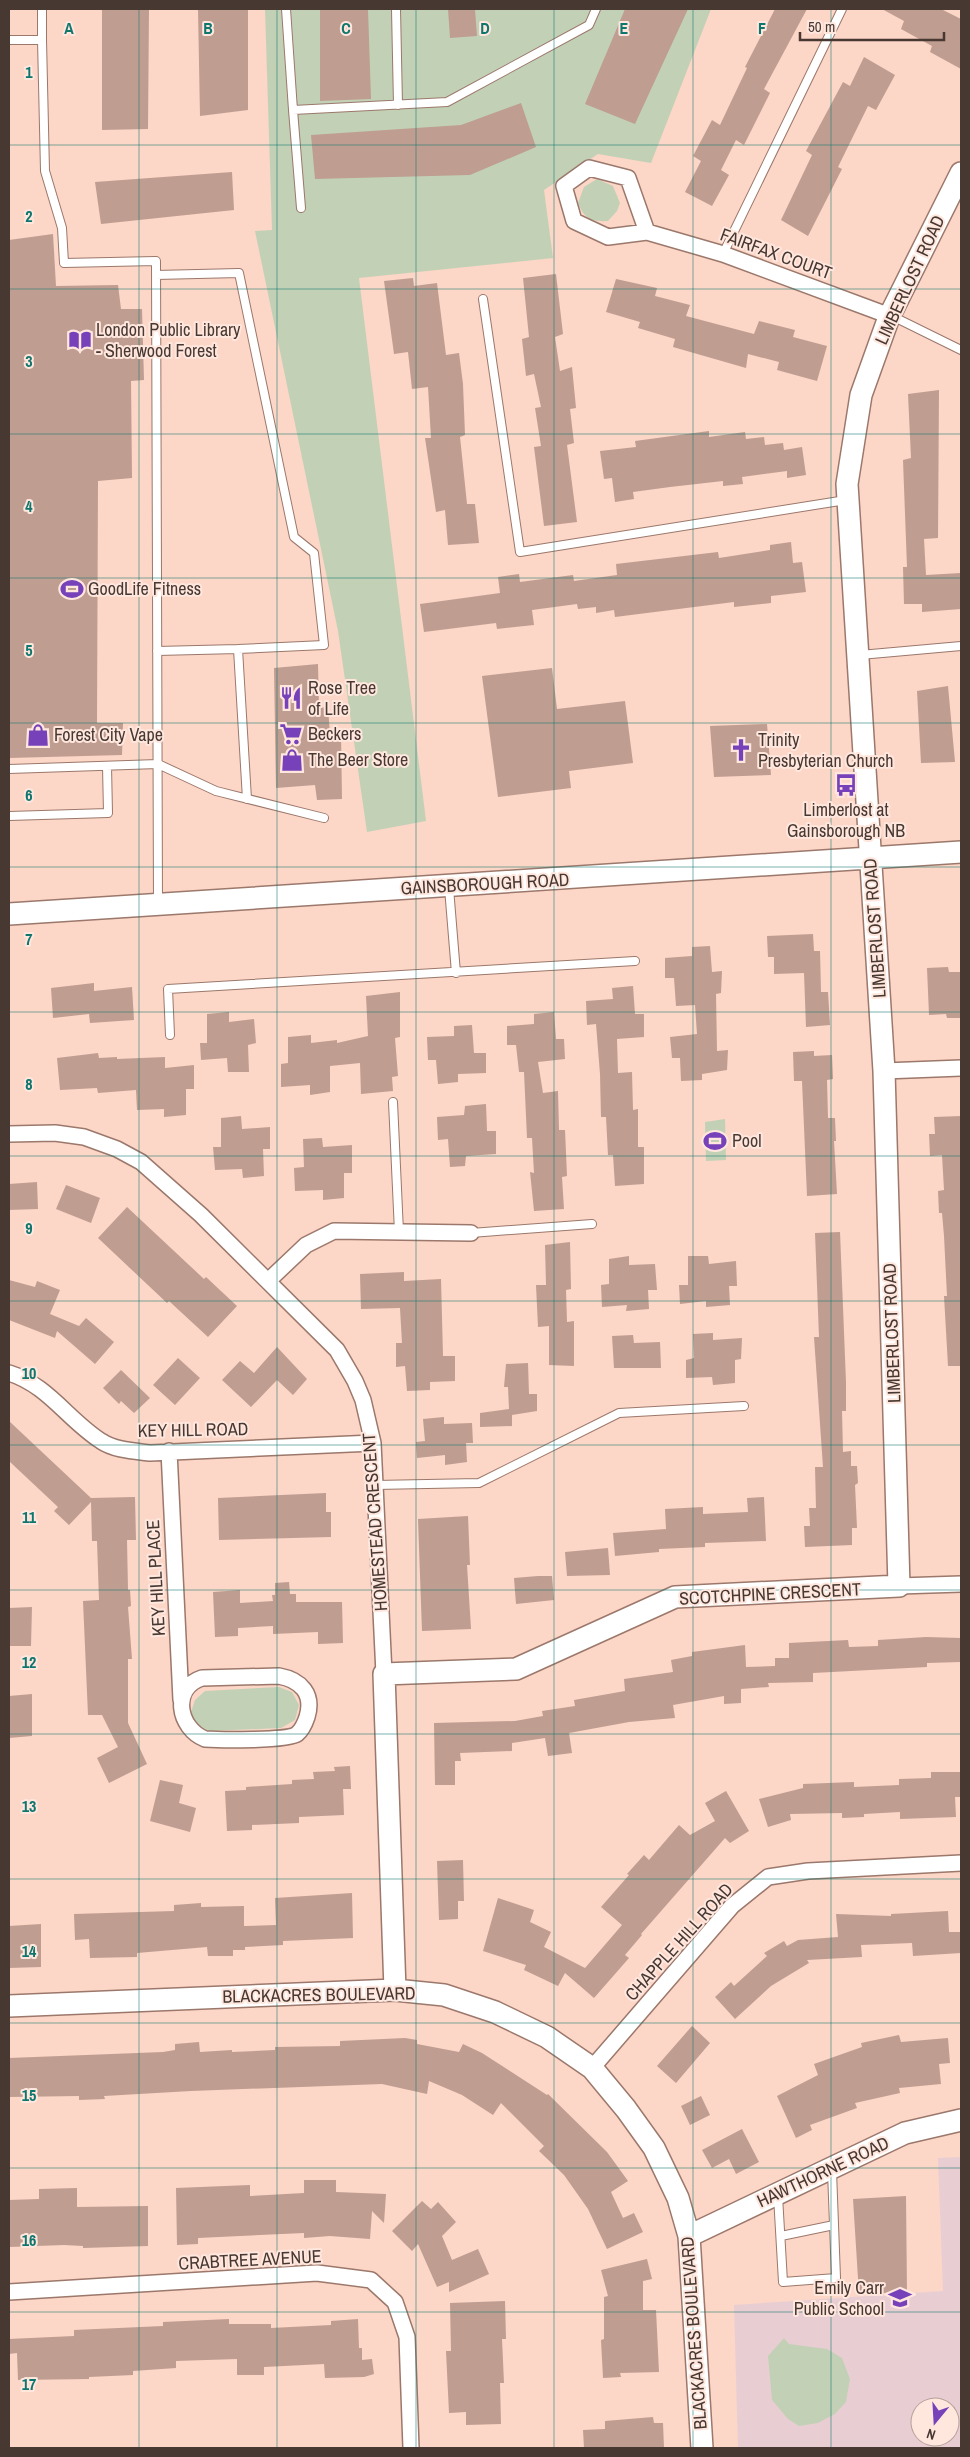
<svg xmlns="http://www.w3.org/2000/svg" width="970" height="2457" font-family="'Archivo Narrow',sans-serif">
  <rect width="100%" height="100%" fill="#fcd6c7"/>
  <!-- education -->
  <path fill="#e8ced2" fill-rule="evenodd" d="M961 2157V2448H738L734 2305 943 2291 938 2158ZM920 2407H950V2437H920Z"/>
  <!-- green -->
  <path fill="#c2d1b6" d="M265 9H711L651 163 598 154 544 190 553 258 359 278 426 821 367 832 338 631 255 231 272 230Z
    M597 179 613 186 620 203 617 211 608 221C591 222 584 218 578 203L584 187Z
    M725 1119 726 1160 706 1161 705 1122Z
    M279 1687 292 1692 299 1705 295 1720 281 1728 209 1731 196 1724 191 1712 195 1700 205 1691Z
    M784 2338 789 2344 827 2349 842 2358 850 2379 846 2402 835 2414 818 2423 799 2426 788 2419 772 2400 768 2356Z"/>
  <!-- building -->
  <path fill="#bf9d91" d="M102 9H149L148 129 102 130Z
    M198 9H248V110L200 116Z
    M320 9H368L371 99 320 101Z
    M448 9H475L477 36 450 38Z
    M625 9H688L635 124 585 104Z
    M775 9H807L764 89 770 93 744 145 736 140 721 170 729 175 712 206 685 192 701 161 693 156 712 120 720 125 747 68 745 67Z
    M882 9H941L961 19V69L930 52 932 46 901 29 904 21Z
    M864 57 895 75 876 110 868 106 838 167 842 169 808 236 781 220 812 155 806 151 843 82 850 86Z
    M521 103 536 147 470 175 315 179 311 135 461 125Z
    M232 172 234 210 101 224 95 182Z
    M53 234 56 286 118 285 121 309H142L144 380 131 381 132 478 98 481 97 723H123L122 755 9 758V240Z
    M556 274 563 334 555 337 560 371 572 367 576 408 570 409 574 443 567 445 577 522 544 526 534 447 541 446 535 408 541 407 534 374 526 376 522 339 529 337 523 278Z
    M413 278 414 286 437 283 446 355 459 353 463 384 465 435 460 437 467 504H475L479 543 448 545 445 510 436 512 425 438H431L428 387 412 389 408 352 394 354 384 281Z
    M616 279 657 288 655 296 690 305 686 316 754 334 759 321 795 330 793 337 827 346 817 381 777 370 779 362 748 354 746 368 673 347 675 339 638 328 640 322 606 312Z
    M939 390 938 538 924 539 926 575 961 573V609L922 612V604H904L903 567H907L903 460 911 458 908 394Z
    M709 431V437L745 432 746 439 764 437 765 445 783 443 784 450 802 447 806 475 787 478V471L742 477 743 484 723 486V481L670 487 633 492 634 499 615 502 612 478 604 479 600 451 636 447 635 441Z
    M791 542 793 563 802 562 806 592 771 596V603L734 607V602L615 617 614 610 596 613V607L578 609 577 604 532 610 534 625 497 629 496 623 424 632 420 604 500 593 498 577 519 574 520 582 573 575 574 581 617 575 616 564 718 552 719 558 770 550V545Z
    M318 664 319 708 328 707 330 735 341 734 342 799 317 800 315 785 276 788 274 668Z
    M552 668 557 709 625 701 633 763 569 771 571 788 498 797 482 676Z
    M948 686 955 762 921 763 917 691Z
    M767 724 771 775 714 777 710 726Z
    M813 934 814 951H820L821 992H828L830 1025 806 1027 804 973 774 974V957H768L767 936Z
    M710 946 712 972 722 971 721 993 716 994 717 1051 728 1050 727 1070 702 1074V1080L681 1081 680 1058H672L670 1037 697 1034 695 1005 676 1006 674 978H665V958L692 956V947Z
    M948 967 949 972H961V1018H947L946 1014 929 1015 927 968Z
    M94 983V991L132 987 134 1020 90 1023 89 1014 53 1018 51 988Z
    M633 986 635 1014H644V1037L617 1039 618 1073 632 1072 633 1110 638 1109V1147H644V1184L615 1186 613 1155H608L606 1117H601L600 1074 596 1024 587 1025 586 1001 613 999 612 988Z
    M400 992V1037L395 1038 398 1076 392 1077 393 1091 361 1094 360 1063 330 1066V1092L310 1095V1085L281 1087V1064L288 1063V1037L311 1035V1043L337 1040V1043L368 1036 366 996Z
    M229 1012V1022L254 1019 256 1043 248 1045 249 1072H228L227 1058 201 1060 200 1043H207V1014Z
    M554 1012 556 1039H564L565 1059 538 1062 543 1093 558 1091 559 1130H565L567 1176 562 1177 564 1209 534 1211 530 1172 534 1173 532 1138H527L524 1072H519L516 1045H507V1026L534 1024V1014Z
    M472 1025 474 1053H486V1073L458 1074V1082L438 1084 436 1060H428L427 1037 454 1036V1026Z
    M814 1051V1056L832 1055 833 1079 827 1080 828 1118H835L836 1141H834L837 1194 807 1196 802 1081H794L793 1052Z
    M98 1053 99 1058 117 1057V1059L165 1057V1068L194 1065V1089H186V1115L164 1117V1109L137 1110 136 1090 98 1093 97 1088 60 1090 57 1058Z
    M486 1104 487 1131H496V1154L466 1156 465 1166 450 1167 448 1139 438 1140 437 1117 464 1115 465 1106Z
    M241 1116 242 1129 270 1127V1149H263L264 1176 243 1178 242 1169 215 1170 213 1147H221V1118Z
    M961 1116V1366H948L944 1296H947L944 1236 942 1213H939L938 1191 944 1190 942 1155 930 1156 929 1134H935L934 1117Z
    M322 1138 323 1147 352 1145V1173H344V1198L323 1200V1190L295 1191 294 1168 304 1167 303 1139Z
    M37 1182 38 1209 9 1210V1184Z
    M66 1185 100 1198 91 1223 56 1209Z
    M127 1207 204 1279 206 1277 237 1306 208 1337 169 1301 167 1303 98 1238Z
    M840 1232 846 1382V1411H842L843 1452 851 1451V1466H857L858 1483 855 1485 857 1528H852V1545L805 1547 804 1526H810L809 1508H816L815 1467H823L814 1337H819L815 1233Z
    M570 1242 571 1289 566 1290 567 1322 574 1321V1366L549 1365V1326L538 1327 536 1285H546L545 1245Z
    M629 1256V1265L655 1264 657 1290H648L649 1309 626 1311 627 1305 602 1307 601 1285 609 1284V1259Z
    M688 1256H708L709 1264 736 1261 737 1286H729L730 1305 706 1307V1301L680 1304 679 1285H688Z
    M404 1272V1281L441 1279 443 1356H455V1381L430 1382V1390L407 1391 405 1366 396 1367V1343H402L400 1308 361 1309 360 1274Z
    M9 1280 35 1287 37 1281 60 1290 50 1314 79 1326 86 1318 114 1342 95 1364 57 1331 55 1338 9 1320Z
    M713 1333V1340L742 1338 741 1359 735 1360V1383L713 1385 712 1377 686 1378V1360L694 1358 693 1334Z
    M633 1335 634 1343 660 1342 661 1368H614L612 1336Z
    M277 1347 307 1379 293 1395 277 1380 251 1407 222 1380 240 1361 254 1373Z
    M178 1358 200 1378 175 1405 153 1385Z
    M528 1363 529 1394H537V1411L512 1415V1426L480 1427V1413L509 1409 508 1387H504L506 1364Z
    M121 1370 150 1398 134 1413 121 1401 119 1404 103 1388Z
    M444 1417V1424L472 1423 473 1443H466L467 1462 445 1465V1455L417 1458 416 1442 425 1441 423 1419Z
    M9 1421 91 1498 135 1497 136 1540H127L128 1590H130L131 1606 128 1607 132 1659H128V1723L147 1764 109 1783 97 1758 118 1747 102 1715H88L83 1601 99 1600 97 1541H92L91 1502 69 1525 54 1511 58 1507 9 1461Z
    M326 1493V1512H331V1537L219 1540 218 1498Z
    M764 1497 766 1541 705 1543V1547L659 1549V1552L615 1556 613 1533 666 1529 665 1509 703 1507V1514L748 1512 747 1498Z
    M468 1516 470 1565H467L471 1629 422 1631 418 1519Z
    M608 1548 610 1575 567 1576 565 1552Z
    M538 1576H552L554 1600 516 1604 514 1578Z
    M289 1582 290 1594H296V1602H342L343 1643 318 1644V1632L273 1634V1626L238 1628V1636L215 1637 213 1592 240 1590V1603L273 1601 272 1595H275V1583Z
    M32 1607 31 1646H9V1608Z
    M926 1637 961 1638V1662L927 1663V1667L813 1673V1682L768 1683 769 1687 741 1689V1703L724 1704V1696L673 1705 675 1718 629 1722 569 1733 572 1753 548 1756 545 1738 512 1743V1751L460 1753 461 1761H455V1785H435L434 1723 515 1721 543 1716 542 1711 575 1706 574 1700 625 1691 624 1679 673 1672 671 1660 692 1656V1652L745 1645 746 1667 775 1666V1658H789V1643L848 1640 849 1647 878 1646V1640Z
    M32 1694V1736L9 1738V1696Z
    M350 1766 351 1789H343L344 1815 299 1817V1823L252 1825V1830L227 1831 225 1791 246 1790V1787L292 1784V1780L314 1779 313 1772 335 1771 334 1767Z
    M931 1772H961V1797H955L956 1817 900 1819V1812L864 1814V1817L842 1818V1813L790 1814 791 1820 768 1827 759 1799 803 1788V1784L854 1782V1787L899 1785V1779L931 1778Z
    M160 1780 183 1785 179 1803 196 1808 190 1832 150 1821Z
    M726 1791 749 1831 730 1843 725 1838 641 1934 642 1935 625 1955 629 1958 594 1998 565 1973 558 1986 524 1970 526 1965 483 1951 498 1898 534 1910 530 1922 551 1932 544 1947 585 1968 622 1925 601 1907 629 1875 627 1874 644 1855 649 1860 679 1825 690 1835 715 1821 705 1803Z
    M463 1860 464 1901H458V1919L439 1920 437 1861Z
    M352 1893 353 1938 283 1941V1945L245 1947V1950H233V1956H208L207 1947 137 1953V1957L90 1958 89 1939 75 1940 74 1914 174 1911V1905L201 1903V1907L244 1906V1926L276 1925 275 1898Z
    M948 1911 949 1932H961V1953L913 1956 912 1943 861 1945 862 1957 807 1960 809 1963 771 1986 735 2019 715 1997 731 1982 734 1986 767 1956 764 1953 784 1941 787 1946 798 1940 838 1937 836 1914 891 1916V1914Z
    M41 1924V1967L9 1968V1926Z
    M692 2026 710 2043 676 2083 657 2066Z
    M899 2035 901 2042 948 2038 950 2063 939 2064 941 2084 899 2088 900 2093 855 2103 857 2108 810 2125 812 2130 796 2138 777 2096 818 2075 814 2064 862 2047 861 2043Z
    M405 2038 417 2040V2044L459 2052 463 2044 482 2053 547 2095 548 2094 607 2152 628 2181 611 2192 623 2218 634 2213 643 2232 607 2249 588 2209 564 2175 539 2151 544 2146 501 2103 493 2115 462 2095 429 2081 427 2094 382 2084 191 2091 104 2096 105 2099 79 2100V2096L9 2097V2058L163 2052 175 2050V2044L199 2042 200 2052 232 2050V2052L275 2050V2047L340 2046V2041Z
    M701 2096 710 2115 690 2125 681 2106Z
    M742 2129 759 2162 736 2174 729 2159 712 2168 702 2150Z
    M304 2180H336V2192L386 2194 384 2223 372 2211 370 2239 330 2236 304 2238V2233L198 2238V2244L177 2245 176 2188 250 2185V2196L304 2193Z
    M77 2188V2207L148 2206V2246L83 2248V2246L64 2245 9 2247V2200L39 2199V2189Z
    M906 2196 907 2293 859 2294 853 2199Z
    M422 2201 431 2209 438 2202 456 2222 442 2236 452 2260 478 2249 489 2274 449 2292V2282L437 2287 418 2244 412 2251 392 2231Z
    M647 2259 652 2279 643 2281V2310H656L659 2372 620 2373 621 2377 603 2378 601 2340 604 2339V2297L608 2296 601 2270Z
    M505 2301 506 2339H502L504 2383H500L501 2424 466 2425V2412L449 2413 446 2351H451L450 2303Z
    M229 2319V2324H271V2328L331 2325V2321L358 2319 359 2348H362V2360L372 2359 374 2374 364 2377 325 2378 324 2364 264 2367V2375H237V2359L176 2361V2368L133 2371V2375L89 2377V2379L18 2380 17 2353 9 2354V2339L74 2336V2330L163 2326V2322Z
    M653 2417 654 2423H663L664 2448H584L583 2430 605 2429V2421Z"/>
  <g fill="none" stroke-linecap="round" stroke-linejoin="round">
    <defs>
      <path id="lane" d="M286 9 293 110
        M396 9 398 105
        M9 40H42L45 171 62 228 64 263 156 261 158 904
        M42 40V9
        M301 208 293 110 447 102 589 25 596 9
        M723 254 842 9
        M156 275 239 273 294 537 314 553 324 645 238 649 247 799
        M483 299 520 552 846 500
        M892 316 961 350
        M157 651 238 649
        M860 655 961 646
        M9 769 158 764 216 791 324 818
        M9 816 108 813 107 766
        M449 888 456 973
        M170 1035 168 989 635 961
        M393 1102 399 1232
        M471 1233 592 1224
        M375 1485 479 1483 619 1413 744 1406
        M778 2196 783 2282 836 2278 832 2171
        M781 2236 834 2225"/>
      <path id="street" d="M647 232 608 237 574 221 564 186 589 168 628 178 647 232 723 254 890 316
        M884 1071 961 1068
        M9 1134 55 1133 84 1137 117 1149 141 1162 201 1215 337 1350 355 1381 363 1400 373 1443 384 1674
        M268 1281 306 1245 334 1231 471 1233
        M9 1373C48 1385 68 1420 101 1441 114 1450 134 1451 150 1453L373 1443
        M169 1451 181 1700
        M899 1586 961 1584
        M279 1676C301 1680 314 1694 307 1717 305 1723 302 1730 297 1734 288 1741 219 1740 205 1739 178 1728 171 1688 202 1678Z
        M592 2068 732 1906 768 1877 808 1871 961 1863
        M9 2292 317 2273 371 2280 395 2302 407 2337 411 2448"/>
      <path id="secondary" d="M9 914 961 852
        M395 1990 384 1674 516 1669 675 1597 899 1586 884 1071 847 484 861 395 889 317 961 173
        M9 2006 395 1990 444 1995 495 2012 547 2037 592 2068 626 2109 654 2148 678 2198 689 2236 702 2448
        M689 2236 905 2133 961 2120"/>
    </defs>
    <!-- lane casing -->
    <use href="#lane" stroke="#9b786b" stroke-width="10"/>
    <!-- street casing -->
    <use href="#street" stroke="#9b786b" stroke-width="18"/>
    <!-- secondary casing -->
    <use href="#secondary" stroke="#9b786b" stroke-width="24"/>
    <!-- lane -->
    <use href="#lane" stroke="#fff" stroke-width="8"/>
    <!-- street -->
    <use href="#street" stroke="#fff" stroke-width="15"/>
    <!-- secondary -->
    <use href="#secondary" stroke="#fff" stroke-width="21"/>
  </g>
  <!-- grid -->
  <path fill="none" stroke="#0f766e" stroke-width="1" stroke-opacity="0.55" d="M139 9V2448M277 9V2448M416 9V2448M554 9V2448M693 9V2448M831 9V2448M9 145H961M9 289H961M9 434H961M9 578H961M9 723H961M9 867H961M9 1012H961M9 1156H961M9 1301H961M9 1445H961M9 1590H961M9 1734H961M9 1879H961M9 2023H961M9 2168H961M9 2312H961"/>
  <!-- icons -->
  <defs>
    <symbol id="library-bare" viewBox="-9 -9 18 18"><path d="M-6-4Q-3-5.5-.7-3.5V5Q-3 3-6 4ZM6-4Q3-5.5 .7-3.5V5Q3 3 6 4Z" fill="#7742b9" stroke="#ffe7de" stroke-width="2.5" paint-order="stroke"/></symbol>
    <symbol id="stadium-bare" viewBox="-9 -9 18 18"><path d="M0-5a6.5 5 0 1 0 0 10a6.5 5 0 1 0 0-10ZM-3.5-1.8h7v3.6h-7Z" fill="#7742b9" stroke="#ffe7de" stroke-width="2.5" paint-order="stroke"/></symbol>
    <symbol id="restaurant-bare" viewBox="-9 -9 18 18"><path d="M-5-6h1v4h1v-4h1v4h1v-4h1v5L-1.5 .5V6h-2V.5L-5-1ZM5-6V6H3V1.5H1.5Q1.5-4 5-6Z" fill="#7742b9" stroke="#ffe7de" stroke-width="2.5" paint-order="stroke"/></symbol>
    <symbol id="supermarket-bare" viewBox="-9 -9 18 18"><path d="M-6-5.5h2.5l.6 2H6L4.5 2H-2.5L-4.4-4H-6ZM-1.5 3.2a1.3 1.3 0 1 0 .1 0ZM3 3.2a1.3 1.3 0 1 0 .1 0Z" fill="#7742b9" stroke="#ffe7de" stroke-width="2.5" paint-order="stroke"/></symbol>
    <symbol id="shop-bare" viewBox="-9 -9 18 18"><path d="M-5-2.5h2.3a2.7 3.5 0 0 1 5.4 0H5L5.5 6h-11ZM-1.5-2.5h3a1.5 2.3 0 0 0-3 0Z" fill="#7742b9" stroke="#ffe7de" stroke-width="2.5" paint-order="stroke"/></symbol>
    <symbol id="church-bare" viewBox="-9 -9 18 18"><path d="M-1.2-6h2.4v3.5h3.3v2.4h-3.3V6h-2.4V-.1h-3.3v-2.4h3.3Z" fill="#7742b9" stroke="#ffe7de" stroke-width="2.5" paint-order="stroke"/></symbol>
    <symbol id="bus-bare" viewBox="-9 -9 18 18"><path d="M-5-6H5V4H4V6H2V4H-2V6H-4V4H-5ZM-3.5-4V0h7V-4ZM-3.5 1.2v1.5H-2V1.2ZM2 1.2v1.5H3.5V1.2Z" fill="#7742b9" stroke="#ffe7de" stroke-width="2.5" paint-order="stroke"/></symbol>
    <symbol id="school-bare" viewBox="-9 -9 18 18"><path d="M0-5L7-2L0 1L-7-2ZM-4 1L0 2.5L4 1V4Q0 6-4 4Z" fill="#7742b9" stroke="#ffe7de" stroke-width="2.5" paint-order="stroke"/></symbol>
  </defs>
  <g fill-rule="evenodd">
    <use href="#library-bare" x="64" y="324" width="32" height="32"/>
    <use href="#stadium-bare" x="56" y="573" width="32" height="32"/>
    <use href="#restaurant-bare" x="275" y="682" width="32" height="32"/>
    <use href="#supermarket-bare" x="275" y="718" width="32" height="32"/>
    <use href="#shop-bare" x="22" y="719" width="32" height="32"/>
    <use href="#church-bare" x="725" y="734" width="32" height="32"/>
    <use href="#shop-bare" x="276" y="744" width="32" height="32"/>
    <use href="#bus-bare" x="830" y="769" width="32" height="32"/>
    <use href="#stadium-bare" x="699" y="1125" width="32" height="32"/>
    <use href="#school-bare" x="884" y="2282" width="32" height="32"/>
  </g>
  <g text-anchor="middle" stroke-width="4" stroke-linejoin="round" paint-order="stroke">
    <!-- street labels -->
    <g font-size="18" fill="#473832" stroke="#ffe7de">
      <text transform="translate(776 254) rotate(20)" y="6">FAIRFAX COURT</text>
      <text transform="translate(910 280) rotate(-65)" y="6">LIMBERLOST ROAD</text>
      <text transform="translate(485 884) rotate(-3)" y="6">GAINSBOROUGH ROAD</text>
      <text transform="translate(875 928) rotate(-94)" y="6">LIMBERLOST ROAD</text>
      <text transform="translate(892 1333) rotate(-92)" y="6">LIMBERLOST ROAD</text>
      <text transform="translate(193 1430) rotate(-1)" y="6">KEY HILL ROAD</text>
      <text transform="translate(375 1522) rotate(-94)" y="6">HOMESTEAD CRESCENT</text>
      <text transform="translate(156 1578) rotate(-93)" y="6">KEY HILL PLACE</text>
      <text transform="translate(770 1594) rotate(-3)" y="6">SCOTCHPINE CRESCENT</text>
      <text transform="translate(679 1942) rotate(-48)" y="6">CHAPPLE HILL ROAD</text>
      <text transform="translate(319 1995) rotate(-1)" y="6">BLACKACRES BOULEVARD</text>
      <text transform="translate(823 2172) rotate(-25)" y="6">HAWTHORNE ROAD</text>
      <text transform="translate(250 2260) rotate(-3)" y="6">CRABTREE AVENUE</text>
      <text transform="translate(694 2333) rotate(-94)" y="6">BLACKACRES BOULEVARD</text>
    </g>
    <!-- poi labels -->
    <g font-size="18" fill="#473832" stroke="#ffe7de" text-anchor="start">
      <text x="96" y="336">London Public Library<tspan x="96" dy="21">- Sherwood Forest</tspan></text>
      <text x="88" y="595">GoodLife Fitness</text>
      <text x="308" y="694">Rose Tree<tspan x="308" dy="21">of Life</tspan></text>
      <text x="308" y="740">Beckers</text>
      <text x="54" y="741">Forest City Vape</text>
      <text x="758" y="746">Trinity<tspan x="758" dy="21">Presbyterian Church</tspan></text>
      <text x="308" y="766">The Beer Store</text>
      <text x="846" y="816" text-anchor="middle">Limberlost at<tspan x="846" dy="21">Gainsborough NB</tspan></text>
      <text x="732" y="1147">Pool</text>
      <text x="884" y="2294" text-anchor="end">Emily Carr<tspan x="884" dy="21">Public School</tspan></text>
    </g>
  </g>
  <g font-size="16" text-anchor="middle" font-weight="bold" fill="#0f766e" stroke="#ffe7de" stroke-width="4" stroke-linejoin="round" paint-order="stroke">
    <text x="69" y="34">A</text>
    <text x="208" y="34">B</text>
    <text x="346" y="34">C</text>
    <text x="485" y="34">D</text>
    <text x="624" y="34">E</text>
    <text x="762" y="34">F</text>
    <text x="29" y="78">1</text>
    <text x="29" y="222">2</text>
    <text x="29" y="367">3</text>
    <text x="29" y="512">4</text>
    <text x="29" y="656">5</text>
    <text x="29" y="801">6</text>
    <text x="29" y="945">7</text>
    <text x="29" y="1090">8</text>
    <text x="29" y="1234">9</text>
    <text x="29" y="1379">10</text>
    <text x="29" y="1523">11</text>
    <text x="29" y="1668">12</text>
    <text x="29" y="1812">13</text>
    <text x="29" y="1957">14</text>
    <text x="29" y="2101">15</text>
    <text x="29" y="2246">16</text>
    <text x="29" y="2390">17</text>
  </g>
  <!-- border -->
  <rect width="970" height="2457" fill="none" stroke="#473832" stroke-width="20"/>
  <!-- north arrow -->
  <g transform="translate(935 2422) rotate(198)"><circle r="24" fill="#ffe7de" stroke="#b5a199"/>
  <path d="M0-4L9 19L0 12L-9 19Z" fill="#7742b9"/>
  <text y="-8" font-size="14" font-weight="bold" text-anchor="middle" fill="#473832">N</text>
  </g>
  <!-- scale -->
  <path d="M800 32v8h144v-8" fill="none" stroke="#473832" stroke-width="2.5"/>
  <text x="808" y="32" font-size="15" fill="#473832" stroke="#ffe7de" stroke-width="4" paint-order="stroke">50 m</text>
</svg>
